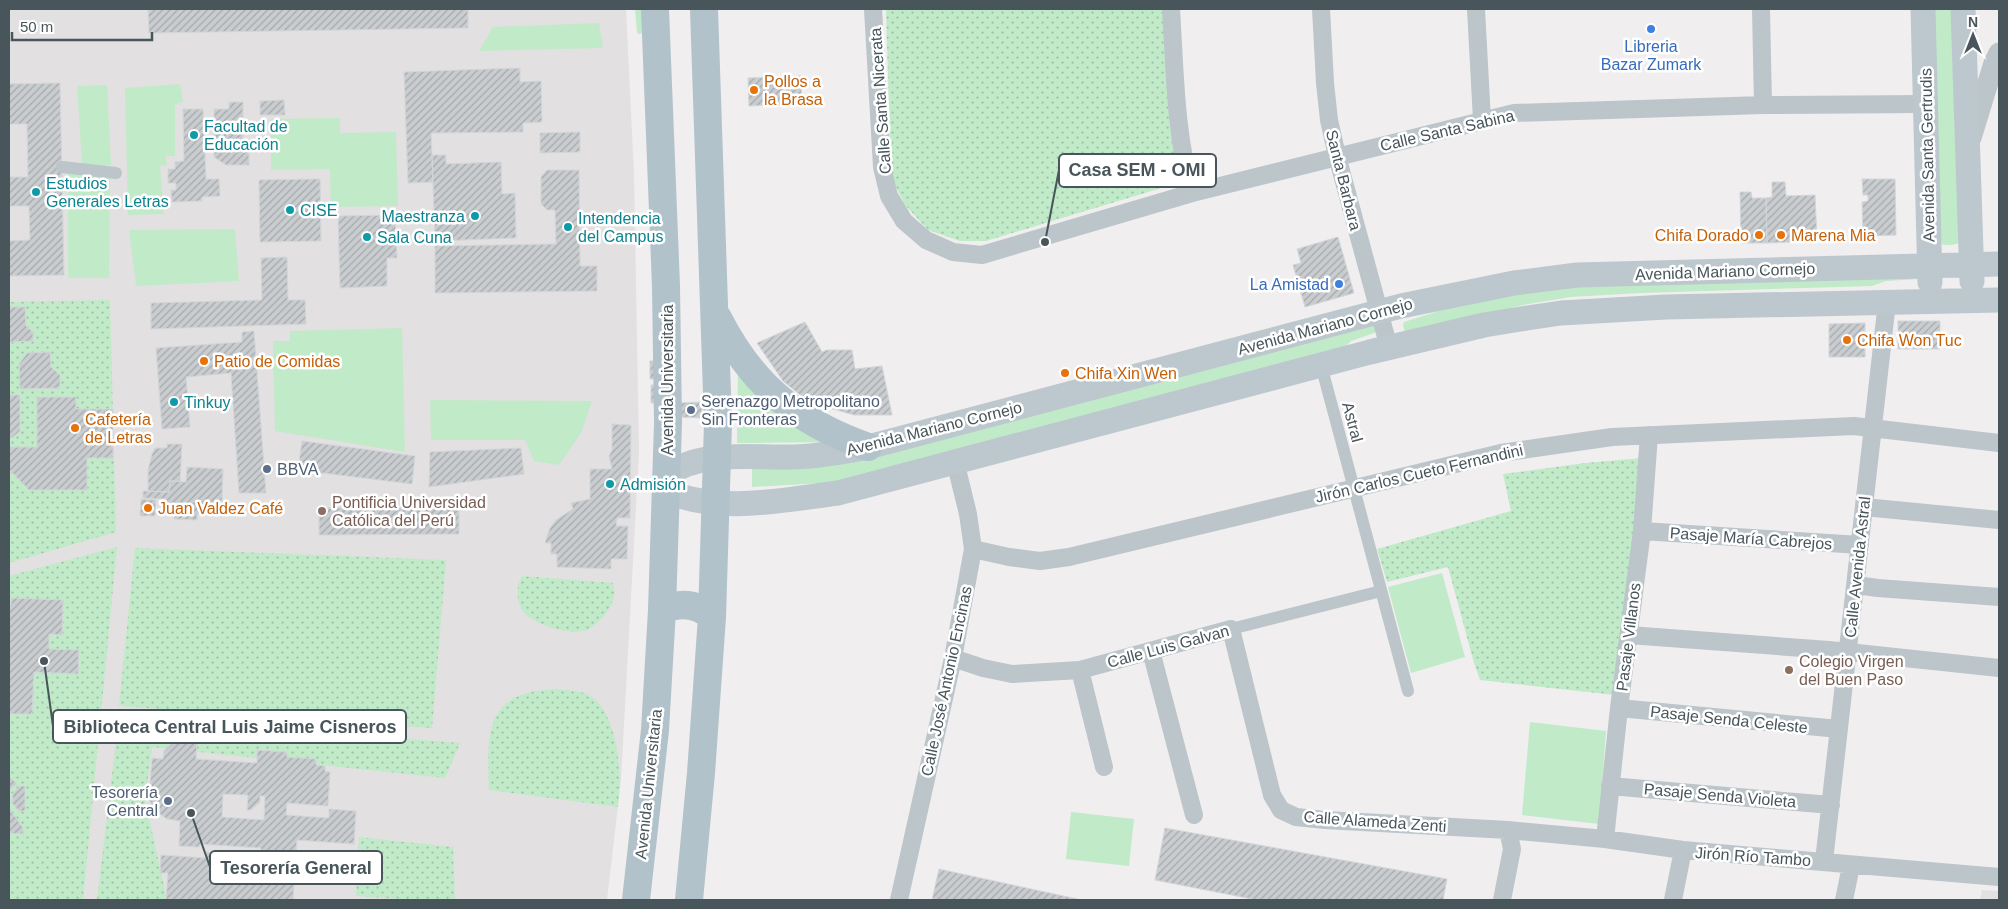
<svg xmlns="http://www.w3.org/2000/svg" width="2008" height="909" font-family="Arial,sans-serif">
  <defs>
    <pattern id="park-dots" width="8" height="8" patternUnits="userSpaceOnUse" patternTransform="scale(1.25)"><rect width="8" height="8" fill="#c1eac9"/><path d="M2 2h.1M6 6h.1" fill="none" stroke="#9fc0a6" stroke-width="1.8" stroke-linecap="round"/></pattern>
    <pattern id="building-hatch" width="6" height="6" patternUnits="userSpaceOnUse" patternTransform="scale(1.25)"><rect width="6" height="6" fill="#c9cdd0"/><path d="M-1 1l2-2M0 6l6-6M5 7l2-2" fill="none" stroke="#a5a9ac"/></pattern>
  </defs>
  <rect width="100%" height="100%" fill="#f1eeef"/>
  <!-- education -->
  <path fill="#e2e0e0" d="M9 9H626L634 174 639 451 621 780 607 900H9Z
    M1982 890 1999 891V900H1980Z"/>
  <!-- grass -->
  <path fill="#c1eac9" d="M635 9H644L643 33 639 34 637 33Z
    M1932 9H1953L1959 243C1954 245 1947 246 1942 244L1941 240Z
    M599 23 603 48 479 51 493 27Z
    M180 84 183 102 175 105V156H166L167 165 160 166 164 214 128 215 125 88Z
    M107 85 111 165H82L77 86Z
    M340 118V133L396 132 398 206 331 207 330 169 271 170V119Z
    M68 174H110L109 278H68Z
    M235 229 239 281 136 286 129 230Z
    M1917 269 1919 279 1886 281 1872 286 1641 293 1570 297 1523 305 1408 335 1405 333 1403 325 1404 322 1515 287Z
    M1374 324 1377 332 1351 341 1341 351 841 482 752 487V466Z
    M402 328 405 452 275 431 273 341H290V331Z
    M738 366 837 442 737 443Z
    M430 400 592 401 581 433 559 465 534 461 525 440H431Z
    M1442 573 1465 657 1411 673 1388 587Z
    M1530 722 1606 731 1599 824 1522 815Z
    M1071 812 1134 819 1129 866 1066 859Z"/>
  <!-- park -->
  <path fill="url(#park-dots)" d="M886 9H1163L1178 183 986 241H960L928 230 905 205 891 177Z
    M110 300 116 532 9 563V302Z
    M1643 458 1615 695 1480 680 1474 663 1448 567 1387 582 1377 549 1511 511 1503 474 1585 463Z
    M117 547 83 900H9V576Z
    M135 548 446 560 432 728 119 706Z
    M522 576 613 583C614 587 615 591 614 595 613 608 596 629 582 631 566 634 527 624 520 606 516 595 517 586 522 576Z
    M558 689C569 691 583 690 592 697 619 718 622 776 618 807L489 790C487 730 485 691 558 689Z
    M119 717 460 743 445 778 152 747 145 799 167 900H97Z
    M359 837 453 847 455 900H414L356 896Z"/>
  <!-- building -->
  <path fill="url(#building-hatch)" stroke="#d3d6d9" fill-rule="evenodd" d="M148 9H468V28L149 33Z
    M520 68V82L541 81 542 122 523 123V132L431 133 433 182 408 183 404 72Z
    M801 76 802 104 749 106 748 78Z
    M60 83 64 275 9 276V241L30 240 29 206H9V177H28L27 124H9V84Z
    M284 100 285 115H260V101Z
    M229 102H243V152H249V165H226L214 157V109H229Z
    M183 109H203L206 179H219L220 196 202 197V201L172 202 171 190H176V183H168V169H175V162L184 161Z
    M580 132V152L540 153V133Z
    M432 155H446V164L501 162 502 194 515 193 516 238 435 241Z
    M547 170H579L580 266H597V291L435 293V246L556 244 555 210H547L541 204V177Z
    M320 179 321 241 260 242 259 180Z
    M1862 179H1895L1896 235 1863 236 1862 202 1868 201V195H1863Z
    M1772 182H1785L1786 196 1815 195 1817 241 1767 243 1766 198 1772 197Z
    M1740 192H1751L1752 198H1766L1767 243H1741Z
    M395 215 397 258H387V286L340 288 338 216Z
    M1338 237 1354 293 1305 307 1293 265 1301 263 1297 249Z
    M287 257 288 300H305L306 324 151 329V303L262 300 261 258Z
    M9 307H25L26 326 33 332V341L9 342Z
    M1898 321H1940V349H1898Z
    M805 322 822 352 827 350H852L855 369 882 366 892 415H854L809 402 783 381 757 343Z
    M1865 323V357H1829V324Z
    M254 331 266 493H239L231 373 186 377 190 427 162 429 156 348 242 342V332Z
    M50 352 51 367 60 375V388L20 389 19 364 27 353Z
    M650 361H656V379H650Z
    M651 385H657V403H651Z
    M9 395H20V431L12 438H9Z
    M37 397H76V409H113V458H87V490H29L9 469V447H37Z
    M702 402V418L680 417 678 403Z
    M612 424 631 425 630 518H617L616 526H628L627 559H611V569L557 567V554H551V543H545L547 536 550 528 556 520 573 509 571 503 590 499V469H612L609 456 612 450Z
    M302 441 415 456 412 484 298 470Z
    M167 444H182L180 481H170L169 492 148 491V470L152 454 155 448H167Z
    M521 448 524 474 429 487 430 452Z
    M187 467 223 469 222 502H215V508H209V514H197V520L174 519V512L165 499 143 498V491L169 492 170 481 186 482Z
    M141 499 156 500 155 516H140Z
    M459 507V534L319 535V508Z
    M11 598 63 600 62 635 49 634V649L79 650 78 674 34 672 32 714H9V605H11Z
    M185 726H198L196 759 257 763V750L287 752V757L316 759V765L325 766V771L330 772 328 806 287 803 286 815 329 818V809L356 811 354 844 297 840 293 900H166L168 873H160L161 855 206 858V852L216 853 215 871 234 872 235 867 252 868 253 860 260 861 261 848 200 844 199 847 179 846 180 821 167 819 156 811 151 805 149 797 152 758 163 759 164 751 171 744 172 739 185 730ZM223 794 248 795 247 810H251L260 802V796H265L264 820 222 817Z
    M9 776 17 784 9 790Z
    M21 786H25V811H19L12 803 13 793Z
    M9 808 23 828V834L9 833Z
    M1165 828 1447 879 1443 900H1257L1155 880Z
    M939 869 1082 900H932Z"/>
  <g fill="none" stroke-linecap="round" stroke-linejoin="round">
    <!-- pedestrian -->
    <path stroke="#bbc5ca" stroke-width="12" d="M62 167 116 173
      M1321 365 1408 691
      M1231 629 1381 591"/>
    <!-- minor -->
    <path stroke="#bbc5ca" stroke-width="18" d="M873 9 882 167 889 196 904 221 926 240 953 252 982 255 1192 193 1514 113 1763 105 1925 104
      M1171 9C1175 71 1175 133 1192 193
      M1321 9 1325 83 1329 120 1337 156 1389 348
      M1476 9 1482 120
      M1761 9 1763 105
      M1864 507 1999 520
      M1642 531 1860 545
      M973 549 1009 557 1040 561 1069 557 1501 453 1612 437 1854 426 1999 443
      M1856 585 1878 588 1999 597
      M1629 635 1829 650 1999 668
      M1151 651 1194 815
      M953 658 983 668 1012 674 1080 670 1231 629 1272 795 1281 810 1296 817 1325 820 1508 830 1605 839 1683 850 1999 877
      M1080 670 1104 767
      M1619 708 1839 729
      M1610 786 1831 805
      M1605 839 1619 708 1642 531 1649 435
      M1824 861 1887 302
      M899 900 953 658 973 549 968 514 955 461
      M1502 900 1512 849 1508 830
      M1673 900 1683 850
      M1844 900 1851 866"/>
    <!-- tertiary -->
    <path stroke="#bbc5ca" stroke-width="21" d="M1971 138 1994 63 1999 53"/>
    <!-- secondary -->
    <path stroke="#bcc8ce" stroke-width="25" d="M1923 9 1930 282
      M1963 9 1972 281
      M667 475C703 449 752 458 795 457 819 456 843 452 868 447L1401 306 1514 283 1577 275 1999 264
      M666 491C721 514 781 500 838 493L1370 352 1484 325 1527 318 1561 313 1666 307 1999 300"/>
    <!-- primary -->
    <path stroke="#b1c2ca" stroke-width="28" d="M718 318C752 385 797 422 868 447
      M662 610C680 602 697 603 712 617
      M636 900 655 730 662 610 668 423 666 286 655 9
      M689 900 701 773 712 617 718 423 704 9"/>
  </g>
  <!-- markers -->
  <g fill="#3f7fe0" stroke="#fff" stroke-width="2">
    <circle cx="1651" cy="29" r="5"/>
    <circle cx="1339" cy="284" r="5"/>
  </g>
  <g fill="#e8710a" stroke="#fff" stroke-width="2">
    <circle cx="754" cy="90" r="5"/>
    <circle cx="1759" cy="235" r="5"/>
    <circle cx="1781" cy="235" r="5"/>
    <circle cx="1847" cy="340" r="5"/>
    <circle cx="204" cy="361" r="5"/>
    <circle cx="1065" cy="373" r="5"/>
    <circle cx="75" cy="428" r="5"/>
    <circle cx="148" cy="508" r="5"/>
  </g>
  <g fill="#0f9aa8" stroke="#fff" stroke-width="2">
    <circle cx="194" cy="135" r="5"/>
    <circle cx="36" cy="192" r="5"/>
    <circle cx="290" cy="210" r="5"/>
    <circle cx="475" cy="216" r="5"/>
    <circle cx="568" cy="227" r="5"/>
    <circle cx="367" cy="237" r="5"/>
    <circle cx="174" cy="402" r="5"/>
    <circle cx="610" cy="484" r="5"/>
  </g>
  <g fill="#5c6f8a" stroke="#fff" stroke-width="2">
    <circle cx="691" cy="410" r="5"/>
    <circle cx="267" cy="469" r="5"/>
    <circle cx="168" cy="801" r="5"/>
  </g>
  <g fill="#8d6e63" stroke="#fff" stroke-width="2">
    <circle cx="322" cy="511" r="5"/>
    <circle cx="1789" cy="670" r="5"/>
  </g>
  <g text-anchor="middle" stroke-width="5" stroke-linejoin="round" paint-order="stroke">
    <!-- shop labels -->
    <g font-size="16" fill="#366cbe" stroke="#fff">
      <text x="1651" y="52">Libreria<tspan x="1651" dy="18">Bazar Zumark</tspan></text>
      <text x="1329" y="290" text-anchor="end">La Amistad</text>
    </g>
    <!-- food labels -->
    <g font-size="16" fill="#c56008" stroke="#fff" text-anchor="start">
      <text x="764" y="87">Pollos a<tspan x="764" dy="18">la Brasa</tspan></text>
      <text x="1749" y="241" text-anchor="end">Chifa Dorado</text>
      <text x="1791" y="241">Marena Mia</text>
      <text x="1857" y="346">Chifa Won Tuc</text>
      <text x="214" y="367">Patio de Comidas</text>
      <text x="1075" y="379">Chifa Xin Wen</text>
      <text x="85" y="425">Cafetería<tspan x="85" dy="18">de Letras</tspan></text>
      <text x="158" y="514">Juan Valdez Café</text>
    </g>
    <!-- street labels -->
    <g font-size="16" fill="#48555a" stroke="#fff">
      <text transform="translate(880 101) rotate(-94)" y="6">Calle Santa Nicerata</text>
      <text transform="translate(1447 130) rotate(-13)" y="6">Calle Santa Sabina</text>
      <text transform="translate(1927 155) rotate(-91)" y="6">Avenida Santa Gertrudis</text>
      <text transform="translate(1344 180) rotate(76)" y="6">Santa Barbara</text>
      <text transform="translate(1725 271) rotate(-2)" y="6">Avenida Mariano Cornejo</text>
      <text transform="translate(1325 326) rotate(-15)" y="6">Avenida Mariano Cornejo</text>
      <text transform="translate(667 380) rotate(-90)" y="6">Avenida Universitaria</text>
      <text transform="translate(1353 422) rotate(75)" y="6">Astral</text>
      <text transform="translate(934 428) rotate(-14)" y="6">Avenida Mariano Cornejo</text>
      <text transform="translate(1419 473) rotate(-13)" y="6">Jirón Carlos Cueto Fernandini</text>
      <text transform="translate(1751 538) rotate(4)" y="6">Pasaje María Cabrejos</text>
      <text transform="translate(1857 567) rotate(-84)" y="6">Calle Avenida Astral</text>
      <text transform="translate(1628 637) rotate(-83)" y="6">Pasaje Villanos</text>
      <text transform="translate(1168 646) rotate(-15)" y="6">Calle Luis Galvan</text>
      <text transform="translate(946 681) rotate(-78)" y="6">Calle José Antonio Encinas</text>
      <text transform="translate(1729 719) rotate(6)" y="6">Pasaje Senda Celeste</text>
      <text transform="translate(648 784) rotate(-84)" y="6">Avenida Universitaria</text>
      <text transform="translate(1720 795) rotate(5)" y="6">Pasaje Senda Violeta</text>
      <text transform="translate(1375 821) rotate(4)" y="6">Calle Alameda Zenti</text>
      <text transform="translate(1753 856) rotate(4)" y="6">Jirón Río Tambo</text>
    </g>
    <!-- culture labels -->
    <g font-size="16" fill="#0d838f" stroke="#fff" text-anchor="start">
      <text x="204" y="132">Facultad de<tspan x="204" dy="18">Educación</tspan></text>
      <text x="46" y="189">Estudios<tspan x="46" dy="18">Generales Letras</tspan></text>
      <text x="300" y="216">CISE</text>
      <text x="465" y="222" text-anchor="end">Maestranza</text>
      <text x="578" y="224">Intendencia<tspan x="578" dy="18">del Campus</tspan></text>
      <text x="377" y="243">Sala Cuna</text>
      <text x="184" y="408">Tinkuy</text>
      <text x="620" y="490">Admisión</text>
    </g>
    <!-- service labels -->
    <g font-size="16" fill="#4e5e75" stroke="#fff" text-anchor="start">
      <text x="701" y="407">Serenazgo Metropolitano<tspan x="701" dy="18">Sin Fronteras</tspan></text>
      <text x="277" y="475">BBVA</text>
      <text x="158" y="798" text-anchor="end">Tesorería<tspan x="158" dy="18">Central</tspan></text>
    </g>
    <!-- education labels -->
    <g font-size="16" fill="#785e54" stroke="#fff" text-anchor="start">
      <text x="332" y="508">Pontificia Universidad<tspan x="332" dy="18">Católica del Perú</tspan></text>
      <text x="1799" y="667">Colegio Virgen<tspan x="1799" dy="18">del Buen Paso</tspan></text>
    </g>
  </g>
  <!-- callouts -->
  <path fill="none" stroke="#48555a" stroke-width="2" d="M1045 242L1059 170M44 661L53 726M191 813L210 867"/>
  <g fill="#48555a" stroke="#fff" stroke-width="2">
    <circle cx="1045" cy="242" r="5"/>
    <circle cx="44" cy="661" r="5"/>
    <circle cx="191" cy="813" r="5"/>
  </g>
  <g fill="#fff" stroke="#48555a" stroke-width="2">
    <rect x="1059" y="154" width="157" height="33" rx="5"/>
    <rect x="53" y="710" width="353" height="33" rx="5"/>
    <rect x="210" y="851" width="172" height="33" rx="5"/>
  </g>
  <g font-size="18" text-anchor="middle" font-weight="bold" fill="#48555a">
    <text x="1137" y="176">Casa SEM - OMI</text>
    <text x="230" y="733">Biblioteca Central Luis Jaime Cisneros</text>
    <text x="296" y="874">Tesorería General</text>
  </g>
  <!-- border -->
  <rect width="2008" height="909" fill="none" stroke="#48555a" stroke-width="20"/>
  <!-- north arrow -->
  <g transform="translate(1973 35)" stroke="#ffffff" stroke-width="4" paint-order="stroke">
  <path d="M0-4L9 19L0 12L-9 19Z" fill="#48555a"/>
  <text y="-8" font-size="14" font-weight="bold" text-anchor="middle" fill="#48555a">N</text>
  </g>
  <!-- scale -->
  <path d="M12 32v8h140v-8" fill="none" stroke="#48555a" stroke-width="2.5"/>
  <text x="20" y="32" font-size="15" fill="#48555a" stroke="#ffffff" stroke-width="4" paint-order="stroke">50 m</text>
</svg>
